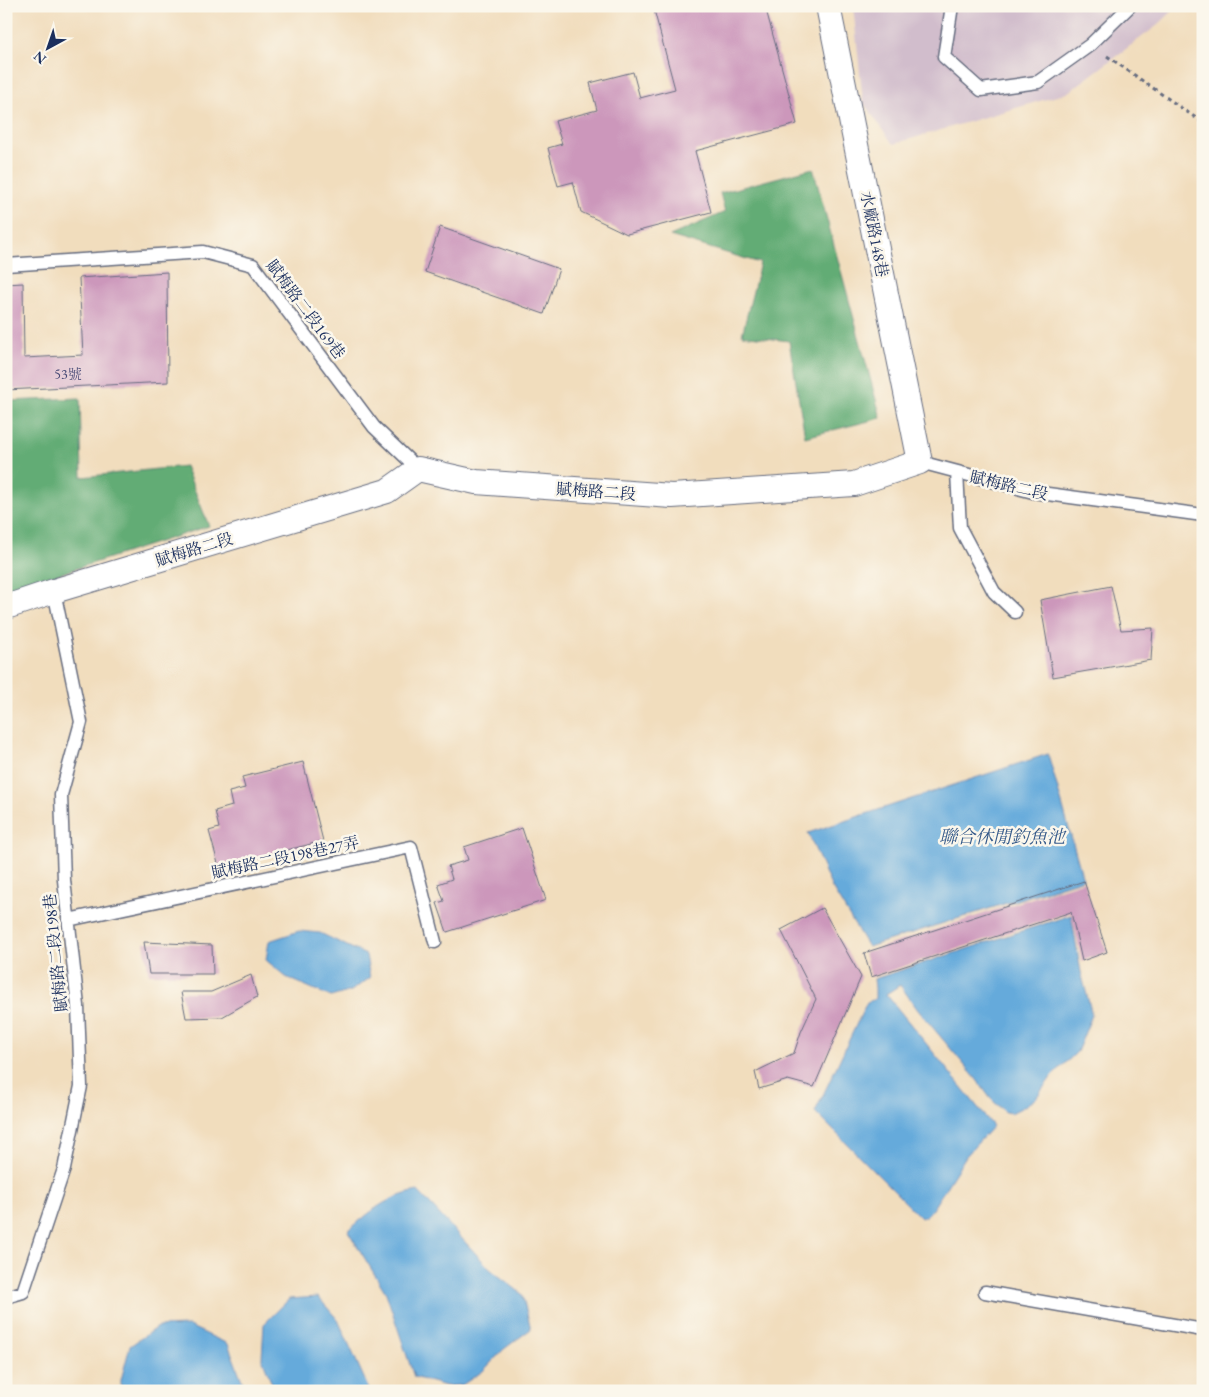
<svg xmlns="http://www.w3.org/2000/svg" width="1209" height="1397" font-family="'EB Garamond','Noto Serif TC',serif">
  <rect width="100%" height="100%" fill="#fbf7ec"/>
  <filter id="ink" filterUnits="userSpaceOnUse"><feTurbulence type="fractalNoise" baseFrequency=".02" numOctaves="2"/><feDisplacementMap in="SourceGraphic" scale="10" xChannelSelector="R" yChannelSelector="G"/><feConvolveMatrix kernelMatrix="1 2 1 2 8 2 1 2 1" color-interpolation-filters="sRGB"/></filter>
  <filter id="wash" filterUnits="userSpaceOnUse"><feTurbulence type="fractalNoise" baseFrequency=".0096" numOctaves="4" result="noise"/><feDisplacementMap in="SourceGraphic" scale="20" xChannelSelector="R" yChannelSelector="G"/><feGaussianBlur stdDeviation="1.12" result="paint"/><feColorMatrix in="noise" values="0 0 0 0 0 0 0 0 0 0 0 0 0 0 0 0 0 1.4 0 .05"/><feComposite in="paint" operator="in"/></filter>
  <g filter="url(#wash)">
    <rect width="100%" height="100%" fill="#f1ddbd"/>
    <!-- industrial -->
    <path fill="#d1bdcc" d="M853 6H1178L1158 25 1067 93 893 144 863 102Z"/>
    <!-- forest -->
    <path fill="#62ac75" stroke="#3e6e6a" d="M813 168 881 418 805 437 789 341 742 335 760 263 670 236 725 212 720 193Z
      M80 398 82 477 185 466 209 526 6 591V401Z"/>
    <!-- water -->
    <path fill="#65aadb" stroke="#406c9c" d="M1048 754 1083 879 868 947 832 888 808 833Z
      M1071 915 1081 972 1092 1015 1077 1052 1052 1076 1036 1098 1023 1107 1011 1113 1005 1112 991 1099 977 1080 918 1010 900 985 886 994 993 1126 966 1156 933 1208 927 1215 921 1218 815 1112 867 1002 875 999V988L874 979Z
      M299 931 320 933 366 955 370 978 351 991 331 997 286 977 266 960 269 941Z
      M418 1191 490 1269 522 1294 531 1329 504 1349 483 1371 462 1385 446 1386 414 1377 386 1293 348 1231C372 1210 386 1197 418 1191Z
      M318 1297 338 1320 364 1378 369 1391H275L262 1358 264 1324 289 1299Z
      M189 1326 228 1344 246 1391H121V1380L130 1346 157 1327Z"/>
    <g id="blocks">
      <!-- building -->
      <path fill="#cc97bb" d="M653 6H765L797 124 695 151 711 212 627 234 581 212 573 182 558 186 548 148 562 144 555 121 597 110 590 83 633 72 640 98 675 89Z
        M440 227 559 269 544 314 425 272Z
        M167 272 168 382 6 390V284L23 283 24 358 83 355 79 278Z
        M1111 586 1121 630 1153 628 1151 660 1053 677 1040 600Z
        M303 762 323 841 219 867 209 831 219 828 215 811 232 806 229 792 245 788 242 777Z
        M522 828 546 900 447 932 437 903 444 901 438 884 452 879 448 866 468 860 464 847Z
        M1084 881 1107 952 1082 961 1071 912 871 977 864 953Z
        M822 908 861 977 814 1087 788 1080 759 1089 755 1072 794 1053 801 1032 816 999 781 930Z
        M144 942 212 945 213 974H149Z
        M251 975 257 997 222 1017 186 1018 181 992H211Z"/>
    </g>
  </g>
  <g filter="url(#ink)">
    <use href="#blocks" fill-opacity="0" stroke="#666c7f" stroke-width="1"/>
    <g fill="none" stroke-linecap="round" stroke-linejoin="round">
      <defs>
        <path id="service" d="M952 6 944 57 981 90 1038 82 1090 45 1130 6
          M6 265 203 252 253 265 374 427 418 469
          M920 462 1033 492 1203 515
          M957 472 960 528 994 592 1015 612
          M68 920 411 847 435 942
          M985 1292 1203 1330
          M6 1297 23 1292 64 1169 81 1086 78 1006 64 880 61 795 81 722 54 591"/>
        <path id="minor" d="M6 607 54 591 387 491 418 469 476 482 672 496 854 484 920 462 828 6"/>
      </defs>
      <!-- service casing -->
      <use href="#service" stroke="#666c7f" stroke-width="15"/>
      <!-- minor casing -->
      <use href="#minor" stroke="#666c7f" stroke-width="26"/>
      <!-- path -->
      <path stroke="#666c7f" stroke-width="3" stroke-dasharray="4 4" stroke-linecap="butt" d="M1107 56 1203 123"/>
      <!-- service -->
      <use href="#service" stroke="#fff" stroke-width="12"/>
      <!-- minor -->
      <use href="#minor" stroke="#fff" stroke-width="24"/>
    </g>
  </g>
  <g text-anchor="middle" stroke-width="5" stroke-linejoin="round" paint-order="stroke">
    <!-- number labels -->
    <g font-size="14" fill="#474975">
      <text x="68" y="379">53號</text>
    </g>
    <!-- street labels -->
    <g font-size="16" fill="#1b2f5e" stroke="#fbf7ec">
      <text transform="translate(875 234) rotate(79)" y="6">水廠路148巷</text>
      <text transform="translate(306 309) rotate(53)" y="6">賦梅路二段169巷</text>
      <text transform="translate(1009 485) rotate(13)" y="6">賦梅路二段</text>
      <text transform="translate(596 491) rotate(4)" y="6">賦梅路二段</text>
      <text transform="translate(194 549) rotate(-17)" y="6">賦梅路二段</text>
      <text transform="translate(285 857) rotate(-12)" y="6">賦梅路二段198巷27弄</text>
      <text transform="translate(55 953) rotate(-96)" y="6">賦梅路二段198巷</text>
    </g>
    <!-- water labels -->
    <g font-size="18" font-style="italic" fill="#355a8a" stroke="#fbf7ec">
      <text x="1002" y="843">聯合休閒釣魚池</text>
    </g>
  </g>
  <!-- margin -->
  <rect width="1209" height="1397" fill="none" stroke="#fbf7ec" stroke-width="25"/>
  <!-- north arrow -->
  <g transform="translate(48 48) rotate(220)" stroke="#fbf7ec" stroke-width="4" paint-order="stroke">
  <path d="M0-4L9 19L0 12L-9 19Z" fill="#1b2f5e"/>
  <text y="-8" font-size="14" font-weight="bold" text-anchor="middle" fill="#1b2f5e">N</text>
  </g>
</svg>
